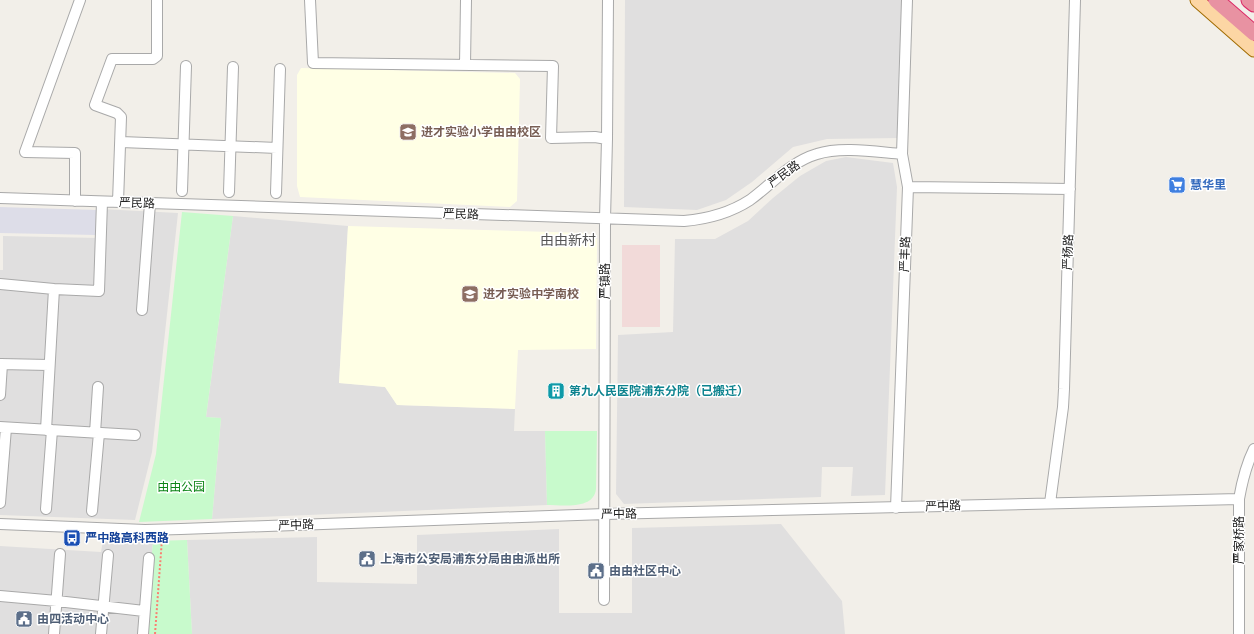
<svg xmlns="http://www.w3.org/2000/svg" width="1254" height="634" font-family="'Space Grotesk','Noto Sans SC',sans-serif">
  <rect width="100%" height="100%" fill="#f2efe9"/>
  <!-- residential -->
  <path fill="#e0dfdf" d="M625 0H902L899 138 827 139 793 147 752 182 726 200 697 210 624 207Z
    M846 157 893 163 897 187 885 495 851 496 853 467H822L821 497 624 504 616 494 618 335 673 332 675 239H715L748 221 773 198 800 176 826 161Z
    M101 209 178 213 152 452 135 520 0 515V270H3V236L99 238Z
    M233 216 348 226 339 383 385 387 397 405 515 409 514 431H545L547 505 212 519 221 418 206 417Z
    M781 524 842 601 845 634H192L187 540 317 537V582L417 584V535L559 529V613H632V528Z
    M103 541H153L145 634H0V546L101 552Z"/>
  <!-- commercial -->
  <path fill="#f2dad9" d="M622 245H660V327H622Z"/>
  <!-- education -->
  <path fill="#ffffe5" d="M301 68 515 73 520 79 517 201 510 207 300 197 297 186V75Z
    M348 226 586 233 597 239 596 349 518 350 515 409 397 405 385 387 339 383Z"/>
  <!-- park -->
  <path fill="#c8facc" d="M182 212 233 216 206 417 221 418 212 519 139 522 156 454Z
    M545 431H597L596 489C594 510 562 505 547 505Z
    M187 540 192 634H145L153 541Z"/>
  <!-- plaza -->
  <path fill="#dddde8" d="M0 207 97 210 96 235 0 233Z"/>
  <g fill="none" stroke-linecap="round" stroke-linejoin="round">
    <defs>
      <path id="minor" d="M310 0 313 63 553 66 551 138 595 137 607 139
        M465 65 466 0
        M121 142 277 148
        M908 187 1070 189
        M182 191 186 66
        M229 192 233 67
        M276 193 280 69
        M0 198 684 221C707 219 730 213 750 200 772 184 790 162 817 154 841 146 877 152 902 154
        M75 201V153L25 152 80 0
        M118 202 121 117 117 113 95 105 112 59H153L157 56V0
        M0 284 54 289 99 291 102 202
        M142 310 150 203
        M0 364 49 365
        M0 395 2 364
        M0 427 135 435
        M46 430 54 289
        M95 433 98 387
        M0 503 6 428
        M1050 503 1063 407 1064 389 1075 0
        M896 508 908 187 902 154 907 0
        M46 509 52 430
        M92 511 99 433
        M0 524 145 530 181 529 605 514 1239 499
        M0 596 57 601 144 611
        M604 600 605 219 607 139 608 0
        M54 634 60 554
        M101 634 108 555
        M143 634 149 558
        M1239 634V499C1242 482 1246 465 1254 449"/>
      <path id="major" d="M1197 0 1254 50"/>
      <path id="highway" d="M1216 0 1254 33
        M1249 0 1254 4"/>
    </defs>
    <!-- minor casing -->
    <use href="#minor" stroke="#a9a9a9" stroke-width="12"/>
    <!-- major casing -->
    <use href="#major" stroke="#a06b00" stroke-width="15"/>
    <!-- highway casing -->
    <use href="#highway" stroke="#dc2a67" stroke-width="17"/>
    <!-- path -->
    <path stroke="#fa8072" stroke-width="2" stroke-dasharray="2 2" stroke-linecap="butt" d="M155 634 162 539"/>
    <!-- minor -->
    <use href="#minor" stroke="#fff" stroke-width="10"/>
    <!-- major -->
    <use href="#major" stroke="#fcd6a4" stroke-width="13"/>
    <!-- highway -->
    <use href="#highway" stroke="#e892a2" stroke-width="15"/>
  </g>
  <!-- icons -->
  <defs>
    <symbol id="school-square" viewBox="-11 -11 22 22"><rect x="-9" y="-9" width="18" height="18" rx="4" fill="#8d6e63" stroke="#fff"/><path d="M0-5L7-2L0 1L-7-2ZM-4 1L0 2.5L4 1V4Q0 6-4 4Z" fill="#fff"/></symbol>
    <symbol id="supermarket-square" viewBox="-11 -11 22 22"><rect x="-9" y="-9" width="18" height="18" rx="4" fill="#3f7fe0" stroke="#fff"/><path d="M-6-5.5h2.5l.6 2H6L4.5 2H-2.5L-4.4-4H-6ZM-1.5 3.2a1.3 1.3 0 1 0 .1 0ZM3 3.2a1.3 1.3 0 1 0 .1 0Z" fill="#fff"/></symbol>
    <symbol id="building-square" viewBox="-11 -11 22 22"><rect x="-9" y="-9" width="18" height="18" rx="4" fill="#0f9aa8" stroke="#fff"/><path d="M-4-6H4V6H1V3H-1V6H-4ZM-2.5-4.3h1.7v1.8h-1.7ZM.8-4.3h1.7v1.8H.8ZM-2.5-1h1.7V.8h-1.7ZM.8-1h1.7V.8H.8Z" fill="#fff"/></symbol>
    <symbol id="bus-square" viewBox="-11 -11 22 22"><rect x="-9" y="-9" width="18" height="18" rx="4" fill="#1a4fb4" stroke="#fff"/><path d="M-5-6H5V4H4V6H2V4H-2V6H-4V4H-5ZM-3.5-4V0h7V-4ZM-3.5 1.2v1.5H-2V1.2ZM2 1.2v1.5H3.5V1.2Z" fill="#fff"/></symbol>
    <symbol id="civic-square" viewBox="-11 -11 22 22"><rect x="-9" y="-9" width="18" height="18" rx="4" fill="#5c6f8a" stroke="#fff"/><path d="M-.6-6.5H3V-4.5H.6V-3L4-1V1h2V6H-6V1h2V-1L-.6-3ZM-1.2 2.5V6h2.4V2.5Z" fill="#fff"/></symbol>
  </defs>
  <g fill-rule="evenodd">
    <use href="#school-square" x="398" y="122" width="20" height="20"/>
    <use href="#supermarket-square" x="1167" y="175" width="20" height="20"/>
    <use href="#school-square" x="460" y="284" width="20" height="20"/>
    <use href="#building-square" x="546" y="381" width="20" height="20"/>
    <use href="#bus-square" x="62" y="528" width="20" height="20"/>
    <use href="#civic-square" x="357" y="549" width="20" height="20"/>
    <use href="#civic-square" x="586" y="561" width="20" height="20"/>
    <use href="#civic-square" x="14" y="609" width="20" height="20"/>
  </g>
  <g text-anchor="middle" stroke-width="3" stroke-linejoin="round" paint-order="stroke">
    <!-- education labels -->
    <g font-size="12" font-weight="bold" fill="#785e54" stroke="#fff" text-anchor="start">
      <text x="421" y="136">进才实验小学由由校区</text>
      <text x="483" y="298">进才实验中学南校</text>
    </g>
    <!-- street labels -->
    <g font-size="12" fill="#222" stroke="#fff">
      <text transform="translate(784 174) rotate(-36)" y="4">严民路</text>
      <text transform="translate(137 203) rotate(2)" y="4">严民路</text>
      <text transform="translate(461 214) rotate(2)" y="4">严民路</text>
      <text transform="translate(1068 252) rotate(-88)" y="4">严杨路</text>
      <text transform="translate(905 254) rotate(-88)" y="4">严丰路</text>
      <text transform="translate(605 281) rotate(-90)" y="4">严镇路</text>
      <text transform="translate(943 506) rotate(-2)" y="4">严中路</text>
      <text transform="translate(619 514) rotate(-1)" y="4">严中路</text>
      <text transform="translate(296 525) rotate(-2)" y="4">严中路</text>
      <text transform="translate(1239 540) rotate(-90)" y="4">严家桥路</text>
    </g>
    <!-- shop labels -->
    <g font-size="12" font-weight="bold" fill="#366cbe" stroke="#fff" text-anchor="start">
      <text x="1190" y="189">慧华里</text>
    </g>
    <!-- culture labels -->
    <g font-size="12" font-weight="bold" fill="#0d838f" stroke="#fff" text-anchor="start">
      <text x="569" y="395">第九人民医院浦东分院（已搬迁）</text>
    </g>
    <!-- park labels -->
    <g font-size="12" fill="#0c8416" stroke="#fff">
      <text x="181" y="491">由由公园</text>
    </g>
    <!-- transit labels -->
    <g font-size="12" font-weight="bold" fill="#164399" stroke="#fff" text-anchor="start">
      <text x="85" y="542">严中路高科西路</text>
    </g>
    <!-- service labels -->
    <g font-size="12" font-weight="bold" fill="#4e5e75" stroke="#fff" text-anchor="start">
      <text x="380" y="563">上海市公安局浦东分局由由派出所</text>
      <text x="609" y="575">由由社区中心</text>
      <text x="37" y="623">由四活动中心</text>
    </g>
    <!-- quarter labels -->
    <g font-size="14" fill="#555" stroke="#fff">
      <text x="568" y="245">由由新村</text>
    </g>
  </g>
</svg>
